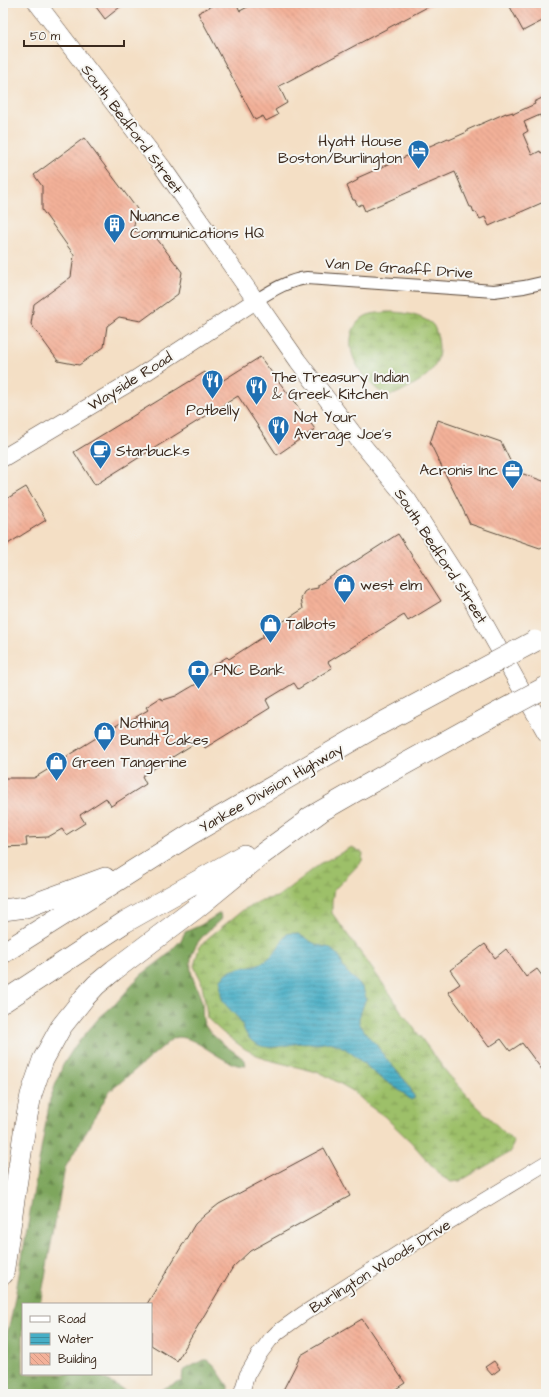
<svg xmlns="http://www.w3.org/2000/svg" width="549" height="1397" font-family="'Architects Daughter',sans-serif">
  <defs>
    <pattern id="forest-firs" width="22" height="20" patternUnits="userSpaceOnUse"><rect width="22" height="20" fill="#7ea65d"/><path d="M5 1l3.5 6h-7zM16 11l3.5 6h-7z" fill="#68874c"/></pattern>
    <pattern id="wetland-marsh" width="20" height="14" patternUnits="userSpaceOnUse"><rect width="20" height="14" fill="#9dc069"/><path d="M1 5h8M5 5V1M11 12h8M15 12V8" fill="none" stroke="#819c56"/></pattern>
    <pattern id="water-rules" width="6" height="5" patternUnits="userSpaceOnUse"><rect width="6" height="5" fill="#47aec6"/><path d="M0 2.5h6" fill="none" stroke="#3c8ea0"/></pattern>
    <pattern id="building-back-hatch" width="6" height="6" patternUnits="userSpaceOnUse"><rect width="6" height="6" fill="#f3b199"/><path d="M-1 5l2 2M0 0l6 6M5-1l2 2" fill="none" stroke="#d19883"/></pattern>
  </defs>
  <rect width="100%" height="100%" fill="#f6f6f2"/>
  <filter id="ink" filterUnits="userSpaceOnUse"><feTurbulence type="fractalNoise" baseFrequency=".025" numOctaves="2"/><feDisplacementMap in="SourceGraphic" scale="8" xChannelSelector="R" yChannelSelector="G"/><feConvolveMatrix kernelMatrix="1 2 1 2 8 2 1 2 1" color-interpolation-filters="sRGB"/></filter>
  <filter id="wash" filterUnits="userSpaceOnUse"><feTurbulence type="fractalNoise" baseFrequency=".012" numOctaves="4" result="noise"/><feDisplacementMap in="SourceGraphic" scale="16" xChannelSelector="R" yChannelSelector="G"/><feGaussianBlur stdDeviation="0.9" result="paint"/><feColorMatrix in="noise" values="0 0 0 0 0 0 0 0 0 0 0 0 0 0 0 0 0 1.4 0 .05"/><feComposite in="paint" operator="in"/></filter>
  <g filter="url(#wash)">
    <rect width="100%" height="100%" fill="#f4dfc5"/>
    <!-- forest -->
    <path fill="url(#forest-firs)" stroke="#5c683e" d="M220 913 221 919C205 934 188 946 191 970 192 978 198 990 201 999 204 1007 201 1016 204 1023 209 1036 234 1051 245 1060L246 1066C222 1067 194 1031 173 1038L109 1092 65 1168 40 1304H23V1374H97L130 1394H3V1349L12 1314 50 1099 63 1065 75 1046 99 1018 116 1003 141 975 165 957 181 940 185 932 201 925Z
      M203 1360H208L213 1364 228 1386V1394H155L164 1388 182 1381 183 1371Z"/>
    <!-- wetland -->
    <path fill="url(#wetland-marsh)" stroke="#6c7544" d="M387 312C402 312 418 314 431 323 435 326 437 334 438 339 443 366 428 377 407 388 401 391 394 396 387 395 376 392 360 373 356 363 348 349 348 327 364 317 369 313 381 313 387 312Z
      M352 847 363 853 362 861 334 890 332 900V913L391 995 401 1011 448 1074 476 1105 514 1142 510 1152 460 1181 451 1182 441 1176 411 1142 384 1116 368 1105 353 1091 325 1075 313 1071 265 1059 245 1049 222 1032 207 1018 206 1008 201 980 194 966 199 948 208 938 243 910 262 900 277 897 302 878 320 864Z"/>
    <!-- water -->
    <path fill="url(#water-rules)" stroke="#416c72" d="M292 933 298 934 317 945 327 947 332 950 340 957 343 967 346 971 363 988 366 998 359 1018V1023L368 1036 376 1044 384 1056 408 1084 415 1098 411 1100C401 1090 389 1084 377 1075 364 1065 348 1047 333 1043 327 1041 323 1044 317 1044 312 1044 307 1042 302 1043 286 1044 266 1053 252 1041 242 1032 245 1025 238 1018 224 1002 219 1003 221 979 231 965 250 969 263 962 275 956 279 944 287 934Z"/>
    <g id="blocks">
      <!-- building -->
      <path fill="url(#building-back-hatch)" d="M93 3H125L105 19Z
        M217 3H236L240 11 255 3H435L279 86 287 103 275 110 278 115 266 121 263 116 255 120 198 13Z
        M508 3H546V19L523 31Z
        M546 96V129L540 115 524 122 528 131 523 134 532 155 540 151 541 153 546 151V201L489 226 485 217 480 219 476 212 474 213 472 207H470L455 172 365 211 362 204 358 206 355 200H353L347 186 358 180 357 178 448 138 449 140 467 132V130L506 113V114L513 112V114L535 104 534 102Z
        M84 138 137 209 133 231 154 235 182 272 178 294 141 321 119 317 107 326 104 347 79 365 58 361 31 324 34 304 71 277 74 255 42 210V186L34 175Z
        M260 357 315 429 277 455 238 396 95 485 74 452 205 372 214 386Z
        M438 420 501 442 515 471 546 482V545L540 548 470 524 430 443Z
        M26 487 46 520 3 547V501Z
        M398 534 441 601 408 621 404 615 328 662 332 668 298 689 294 683 266 700 270 708 205 748 200 740 142 776 146 784 111 806 106 798 80 815 85 823 66 835 62 829 48 837 26 838 27 846 3 847V778H34L67 758V756L122 722 124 724 148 710 146 707 160 698 163 700 176 696 186 690 198 683 214 669 212 666 227 657 229 659 263 637V634L303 609 301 598 304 592 307 590 318 588V585Z
        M485 944 495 958 506 949 526 977 537 969 546 981V1075L522 1043 510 1051 501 1039 489 1047 448 992 460 984 450 970Z
        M324 1148 350 1196 250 1251 233 1267 177 1361 151 1345V1304H147L195 1224 205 1215 219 1204Z
        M362 1319 405 1383 388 1394H281L301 1355Z
        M494 1361 500 1369 492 1375 485 1367Z"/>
    </g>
  </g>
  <g filter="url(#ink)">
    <use href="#blocks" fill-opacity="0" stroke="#574537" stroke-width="1"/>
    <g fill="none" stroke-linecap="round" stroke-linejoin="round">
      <defs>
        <path id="minor" d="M255 301C271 291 288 280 307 278L494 291 524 287 546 282"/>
        <path id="tertiary" d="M241 1394 247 1375 258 1356 270 1340 278 1332 303 1314 432 1232 546 1163"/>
        <path id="secondary" d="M37 3 163 168 298 361 352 432 408 500 467 592 546 733
          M3 458 134 380 255 301"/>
        <path id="motorway" d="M309 818 356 791 488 718
          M3 910 26 907 105 878
          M3 953 191 834 382 723 464 679
          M3 1002 125 922 244 855
          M3 1274 25 1126 31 1095 43 1060 61 1027 84 998 96 985 114 970 195 909 261 855 320 812"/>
      </defs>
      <!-- minor casing -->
      <use href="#minor" stroke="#574537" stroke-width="14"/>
      <!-- tertiary casing -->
      <use href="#tertiary" stroke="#574537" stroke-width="16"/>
      <!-- secondary casing -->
      <use href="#secondary" stroke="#574537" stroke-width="18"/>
      <!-- motorway casing -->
      <use href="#motorway" stroke="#574537" stroke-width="22"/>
      <!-- minor -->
      <use href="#minor" stroke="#fff" stroke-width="12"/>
      <!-- tertiary -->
      <use href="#tertiary" stroke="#fff" stroke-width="15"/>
      <!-- secondary -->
      <use href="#secondary" stroke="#fff" stroke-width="17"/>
      <!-- motorway -->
      <use href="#motorway" stroke="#fff" stroke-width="21"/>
      <defs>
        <path id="motorway-bridge" d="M464 679 535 641
          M488 718 546 687"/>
      </defs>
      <!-- motorway-bridge casing -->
      <use href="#motorway-bridge" stroke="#574537" stroke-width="22" stroke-linecap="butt"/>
      <!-- motorway-bridge -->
      <use href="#motorway-bridge" stroke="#fff" stroke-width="21"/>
    </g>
  </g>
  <!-- icons -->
  <defs>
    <symbol id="hotel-pin" viewBox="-11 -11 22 30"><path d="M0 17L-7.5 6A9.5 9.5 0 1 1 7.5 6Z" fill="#1f6fb2" stroke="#f6f6f2"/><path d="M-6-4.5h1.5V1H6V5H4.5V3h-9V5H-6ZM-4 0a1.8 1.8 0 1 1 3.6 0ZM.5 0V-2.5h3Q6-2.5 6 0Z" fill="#fff"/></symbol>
    <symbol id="building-pin" viewBox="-11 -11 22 30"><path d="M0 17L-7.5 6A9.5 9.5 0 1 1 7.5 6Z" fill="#1f6fb2" stroke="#f6f6f2"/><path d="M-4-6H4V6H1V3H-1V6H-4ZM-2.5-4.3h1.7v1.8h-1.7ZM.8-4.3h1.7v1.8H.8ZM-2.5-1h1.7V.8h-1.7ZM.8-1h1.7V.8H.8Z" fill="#fff"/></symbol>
    <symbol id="restaurant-pin" viewBox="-11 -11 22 30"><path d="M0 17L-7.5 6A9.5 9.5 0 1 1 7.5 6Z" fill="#1f6fb2" stroke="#f6f6f2"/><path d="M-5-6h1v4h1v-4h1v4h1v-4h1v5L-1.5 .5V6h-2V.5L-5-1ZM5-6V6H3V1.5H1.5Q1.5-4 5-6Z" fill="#fff"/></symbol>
    <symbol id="cafe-pin" viewBox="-11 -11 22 30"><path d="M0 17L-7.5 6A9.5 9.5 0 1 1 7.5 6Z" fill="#1f6fb2" stroke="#f6f6f2"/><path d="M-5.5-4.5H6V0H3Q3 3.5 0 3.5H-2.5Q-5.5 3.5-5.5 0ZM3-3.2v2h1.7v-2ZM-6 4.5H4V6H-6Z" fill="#fff"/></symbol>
    <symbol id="office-pin" viewBox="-11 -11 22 30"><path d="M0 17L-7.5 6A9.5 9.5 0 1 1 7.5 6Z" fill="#1f6fb2" stroke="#f6f6f2"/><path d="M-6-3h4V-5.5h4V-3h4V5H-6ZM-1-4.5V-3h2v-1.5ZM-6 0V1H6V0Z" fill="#fff"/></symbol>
    <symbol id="shop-pin" viewBox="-11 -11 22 30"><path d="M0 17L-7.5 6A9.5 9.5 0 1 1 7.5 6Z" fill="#1f6fb2" stroke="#f6f6f2"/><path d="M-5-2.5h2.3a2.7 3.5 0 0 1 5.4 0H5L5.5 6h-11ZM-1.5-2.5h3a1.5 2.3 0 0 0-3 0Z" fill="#fff"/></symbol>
    <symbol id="bank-pin" viewBox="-11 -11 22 30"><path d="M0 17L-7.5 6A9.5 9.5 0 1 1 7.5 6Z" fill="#1f6fb2" stroke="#f6f6f2"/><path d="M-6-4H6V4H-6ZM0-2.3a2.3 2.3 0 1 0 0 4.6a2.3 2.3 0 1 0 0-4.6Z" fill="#fff"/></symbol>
  </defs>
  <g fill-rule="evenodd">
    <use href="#hotel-pin" x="406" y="138" width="25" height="34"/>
    <use href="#building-pin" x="102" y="212" width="25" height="34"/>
    <use href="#restaurant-pin" x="200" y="368" width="25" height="34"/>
    <use href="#restaurant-pin" x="244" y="374" width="25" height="34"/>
    <use href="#restaurant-pin" x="266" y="414" width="25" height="34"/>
    <use href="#cafe-pin" x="88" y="438" width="25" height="34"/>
    <use href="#office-pin" x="500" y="458" width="25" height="34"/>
    <use href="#shop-pin" x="332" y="572" width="25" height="34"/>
    <use href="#shop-pin" x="258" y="612" width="25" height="34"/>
    <use href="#bank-pin" x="186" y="658" width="25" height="34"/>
    <use href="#shop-pin" x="92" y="720" width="25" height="34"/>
    <use href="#shop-pin" x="44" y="750" width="25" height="34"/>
  </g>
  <g text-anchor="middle" stroke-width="4" stroke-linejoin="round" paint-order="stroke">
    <!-- street labels -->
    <g font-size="15" fill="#3b2a1e" stroke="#f6f6f2">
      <text transform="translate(132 129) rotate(53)" y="5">South Bedford Street</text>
      <text transform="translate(399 268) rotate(4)" y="5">Van De Graaff Drive</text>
      <text transform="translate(130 381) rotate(-32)" y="5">Wayside Road</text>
      <text transform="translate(441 556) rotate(57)" y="5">South Bedford Street</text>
      <text transform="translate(271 788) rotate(-30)" y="5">Yankee Division Highway</text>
      <text transform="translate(380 1266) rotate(-32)" y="5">Burlington Woods Drive</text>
    </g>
    <!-- poi labels -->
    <g font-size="15" fill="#3b2a1e" stroke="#f6f6f2" text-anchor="start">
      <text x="402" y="146" text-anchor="end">Hyatt House<tspan x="402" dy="17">Boston/Burlington</tspan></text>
      <text x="130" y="221">Nuance<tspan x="130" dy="17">Communications HQ</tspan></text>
      <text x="272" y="382">The Treasury Indian<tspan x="272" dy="17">&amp; Greek Kitchen</tspan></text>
      <text x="213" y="415" text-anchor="middle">Potbelly</text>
      <text x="294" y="422">Not Your<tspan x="294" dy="17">Average Joe's</tspan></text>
      <text x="116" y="456">Starbucks</text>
      <text x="498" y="475" text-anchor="end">Acronis Inc</text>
      <text x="360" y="590">west elm</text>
      <text x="286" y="629">Talbots</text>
      <text x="214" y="675">PNC Bank</text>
      <text x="120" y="728">Nothing<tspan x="120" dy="17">Bundt Cakes</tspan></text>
      <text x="72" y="767">Green Tangerine</text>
    </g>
  </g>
  <!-- margin -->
  <rect width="549" height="1397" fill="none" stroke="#f6f6f2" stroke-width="16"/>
  <!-- legend -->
  <rect x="22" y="1303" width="130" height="72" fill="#f6f6f2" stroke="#aba49d"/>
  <rect x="30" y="1316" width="20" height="6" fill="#ffffff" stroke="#aba49d"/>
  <text x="58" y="1323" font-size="12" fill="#3b2a1e">Road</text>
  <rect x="30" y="1333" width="20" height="12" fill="url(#water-rules)" stroke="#aba49d"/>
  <text x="58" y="1343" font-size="12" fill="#3b2a1e">Water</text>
  <rect x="30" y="1353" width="20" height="12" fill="url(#building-back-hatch)" stroke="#aba49d"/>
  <text x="58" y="1363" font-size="12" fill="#3b2a1e">Building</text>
  <!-- scale -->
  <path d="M24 40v6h100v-6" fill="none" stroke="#3b2a1e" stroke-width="2"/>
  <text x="30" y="40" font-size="12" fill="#3b2a1e" stroke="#f6f6f2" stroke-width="3" paint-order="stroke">50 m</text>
</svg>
